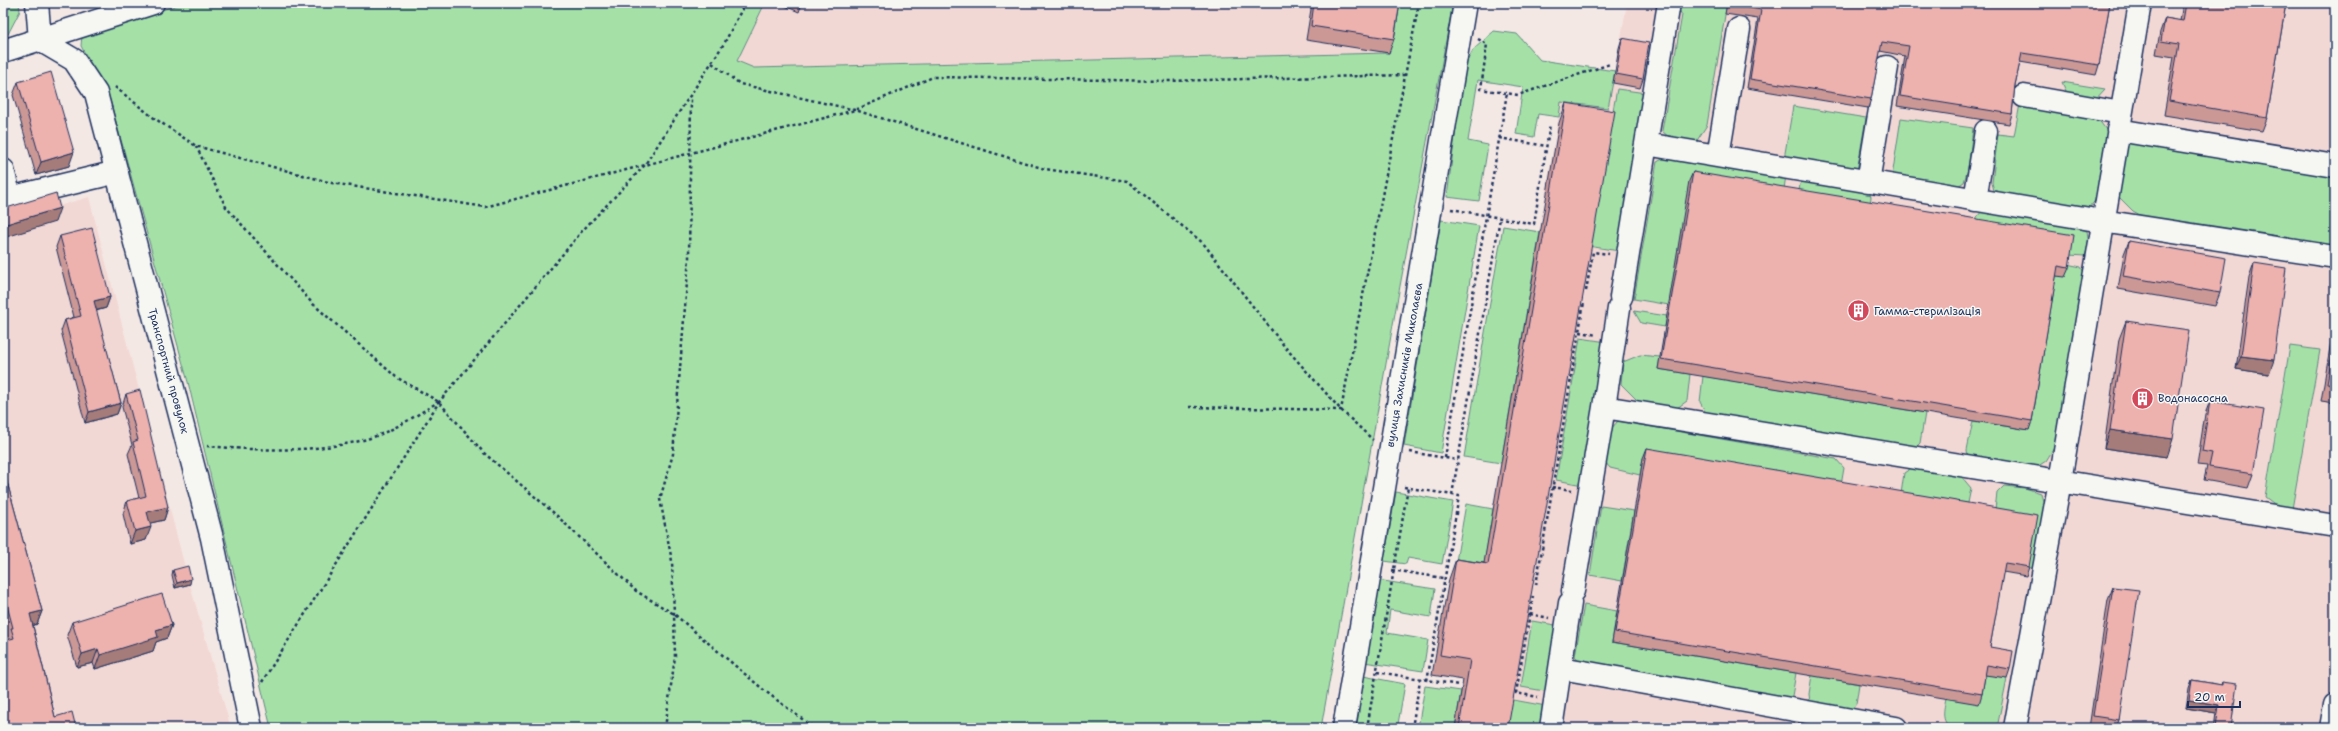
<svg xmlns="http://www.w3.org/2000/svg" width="2338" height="731" font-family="'Shantell Sans',sans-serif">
  <rect width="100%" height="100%" fill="#f4e8e4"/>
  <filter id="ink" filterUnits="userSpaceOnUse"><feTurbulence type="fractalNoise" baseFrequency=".025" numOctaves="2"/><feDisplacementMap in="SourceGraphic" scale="8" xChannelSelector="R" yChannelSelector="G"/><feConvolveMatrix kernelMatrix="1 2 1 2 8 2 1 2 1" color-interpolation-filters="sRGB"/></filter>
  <g filter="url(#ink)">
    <!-- built -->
    <path fill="#f2d8d4" d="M765 3H1397L1389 53 754 68 737 61Z
      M1627 3H2335V728H1455L1463 680 1432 675 1449 579 1480 584 1561 102 1615 71Z
      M89 197 186 571 231 728H15L3 643 6 642 3 622V222Z"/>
    <!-- green -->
    <path fill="#a5e1a7" stroke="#608882" d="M3 3H19L20 11 8 34 3 35Z
      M184 3H765L737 61 754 68 1389 53 1397 3H1453L1397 302 1321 728H271L188 382 110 100 81 46 82 35Z
      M1675 3H1727L1707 125 1696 142 1671 139 1662 131 1682 15Z
      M1494 31 1517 34 1540 60 1615 71 1608 108 1561 102 1559 117 1538 114 1534 137 1516 134 1523 87 1478 80 1468 141 1488 145 1479 201 1447 197 1464 67 1473 50Z
      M2062 82 2105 89 2093 102 2069 98Z
      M1617 89 1646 93 1619 251 1588 246Z
      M2020 104 2095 115 2110 135 2101 193 2086 212 1995 194 1992 183 1998 134 2014 136Z
      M1793 106 1866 118 1857 171 1784 159Z
      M1901 118 1973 128 1968 169 1964 182 1955 188 1892 177Z
      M2135 140 2335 173V249L2149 220 2133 211 2117 195 2124 145Z
      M1668 156 1786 175 1783 196 1669 305 1634 299 1657 162Z
      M1806 179 1869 190 1871 197 1869 211 1798 199 1800 184Z
      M1983 210 2074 226 2087 231 2089 243 2085 256 2069 255 1975 228 1977 217Z
      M1441 220 1479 226 1441 453 1404 446Z
      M1503 226 1540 232 1501 463 1464 457Z
      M2067 264 2081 267 2085 274 2054 448 2046 461 2035 468 1968 457 1967 450 1973 421 2029 430 2055 276Z
      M1634 311 1667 316 1665 327 1641 323Z
      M1580 338 1607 342 1583 485 1556 480Z
      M2290 346 2320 350 2292 509 2277 506 2265 497Z
      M1640 355 1660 357 1658 369 1690 374 1687 401 1677 408 1638 401 1621 384 1623 362Z
      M1703 376 1925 413 1920 443 1915 448 1706 413 1700 402Z
      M1618 421 1836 459 1844 468 1840 491 1643 458 1640 475 1610 468 1605 462 1610 430Z
      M1913 467 1961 476 1971 488 1966 513 1900 501 1904 473Z
      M2004 486 2025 488 2041 493 2044 507 2035 569 2027 567 1994 517 1997 493Z
      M1396 492 1453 502 1442 564 1408 558 1406 564 1384 561Z
      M1466 504 1493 509 1483 572 1455 567Z
      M1601 506 1634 511 1622 581 1590 575Z
      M1377 580 1435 589 1431 617 1390 610 1387 633 1428 640 1423 671 1364 662Z
      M1584 605 1617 611 1612 642 1796 673 1792 696 1784 699 1581 663 1575 656Z
      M1532 621 1561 626 1550 692 1521 687Z
      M1984 674 2007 678 1997 728H1952C1940 722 1944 709 1946 698Z
      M1812 675 1859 684 1856 704 1851 710 1810 702 1809 694Z
      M1363 676 1405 684 1398 724 1406 725V728H1354Z
      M1425 686 1461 691 1455 728H1418Z
      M1508 699 1546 706 1543 728H1503Z"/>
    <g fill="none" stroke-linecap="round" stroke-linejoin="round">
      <defs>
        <path id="minor" d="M37 3 40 40 74 60 96 93 212 538 251 728
          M3 51 153 3
          M2024 96 2121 113
          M2118 130 2335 166
          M1646 144 2102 221 2335 257
          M1718 156 1739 29
          M3 170 10 198 117 172
          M1868 182 1887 67
          M1975 200 1986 131
          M1621 297 1669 3
          M1604 407 1619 308
          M1573 591 1604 407 2335 526
          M1561 668 1896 728
          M1344 728 1465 3
          M1551 728 1570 603
          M2015 728 2060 481 2140 3
          M2331 728 2335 705"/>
      </defs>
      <!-- minor casing -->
      <use href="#minor" stroke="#1b2f5e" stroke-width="25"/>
      <!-- path -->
      <path stroke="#1b2f5e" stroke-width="2.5" stroke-dasharray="3 3" stroke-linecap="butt" d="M1478 39 1487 44 1481 89 1518 95 1610 64
        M712 63 740 84 855 110 1045 169 1127 181 1203 243 1285 347 1341 410 1373 440
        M115 87 154 118 196 146 332 183 485 207 855 110 933 77 1166 81 1405 75
        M1499 138 1547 146
        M196 146 226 207 313 304 396 377 439 402 484 453 555 514 636 591 674 614 765 691 814 728
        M1451 209 1534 224 1550 124
        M1586 291 1593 252 1609 254
        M1580 332 1597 335
        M1189 407 1341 410 1419 3
        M207 446C259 451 340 454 388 431 405 423 422 412 438 402
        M1410 452 1458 460
        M1445 458 1507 93
        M1404 487 1459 496 1427 681
        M1552 487 1572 490
        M1452 495 1500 218
        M1392 570 1443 578
        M1536 585 1584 302
        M1533 596 1516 693 1538 697
        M1530 614 1549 618
        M1377 672 1459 685
        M262 682 439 402 583 230 644 166 725 42 745 3
        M665 728 675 657 674 614 672 561 660 499 673 454 689 258 691 96
        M1367 728 1408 487
        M1412 728 1420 680"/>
      <!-- minor -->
      <use href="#minor" stroke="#f6f6f2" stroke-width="22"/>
    </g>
    <!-- wall -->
    <path fill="#cc9896" stroke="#1b2f5e" d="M778 3H802L799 12Z
      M1312 3H1400L1394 39 1389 53 1306 40Z
      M1727 3H2110L2099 65 2096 75 2020 62 2015 85 2012 114 2009 124 1897 106 1905 56 1880 51 1871 99 1868 108 1747 88 1758 19 1725 14Z
      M2183 3H2286L2267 118 2262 131 2164 115 2174 57 2156 54 2160 32 2165 18 2180 21Z
      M1622 38 1643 79 1640 88 1613 83 1619 48Z
      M18 82 69 166 36 175 13 95Z
      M1566 103 1508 728H1455L1463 680 1432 675 1449 579 1456 559 1484 563 1559 123Z
      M1693 172 2069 268 2065 277 2056 276 2032 421 2029 430 1658 369 1689 181Z
      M60 236 110 297 106 308 96 311 121 403 117 414 85 423 61 331 65 320 74 317 56 247Z
      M2129 241 2220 293 2215 306 2118 289 2124 254Z
      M2254 263 2269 374 2236 369 2249 277Z
      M2335 317V403L2321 401Z
      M2126 321 2167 457 2104 448 2119 339Z
      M126 394 168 507 164 520 150 523 146 540 130 544 123 514 127 501 139 498 128 454 132 445 122 407Z
      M2210 401 2253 474 2248 488 2204 480 2207 466 2197 465 2205 414Z
      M1647 448 2029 567 2026 576 2003 572 1990 647 2010 669 2007 678 1985 675 1982 694 1979 704 1612 642 1643 458Z
      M3 467 42 611 37 624 33 626 55 717 76 728H3V641L7 640 8 639 3 622Z
      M173 570 190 584 175 588 172 575Z
      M2113 587 2119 720 2116 728H2089L2108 600Z
      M72 622 172 625 167 638 156 642 153 651 95 669 93 663 77 667 67 635Z
      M2192 680 2221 685 2222 682 2231 728H2214L2216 713 2186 708 2189 688Z"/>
    <!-- shaded-wall -->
    <path fill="#a67c7a" stroke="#1b2f5e" d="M74 152 69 166 36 175 41 162Z
      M60 208 55 222 3 238V225Z
      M110 297 106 308 90 312 94 301Z
      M2241 356 2274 360 2269 374 2236 369Z
      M121 403 117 414 85 423 89 412Z
      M2110 430 2173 439 2167 457 2104 448Z
      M168 507 164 520 142 525 147 512Z
      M151 527 146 540 130 544 135 531Z
      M191 579 190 584 175 588 177 583Z
      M42 611 37 624 25 628 30 614Z
      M172 625 167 638 156 642 153 651 95 669 100 655 156 630Z
      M98 649 93 663 77 667 82 654Z
      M2189 700 2219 705 2216 713 2186 708Z
      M22 725 21 728H8Z"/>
    <!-- building -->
    <path fill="#edb1ae" stroke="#1b2f5e" d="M1314 3H1400L1394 39 1311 26Z
      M1729 3H2110L2099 65 2022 53 2015 85 2012 114 1900 96 1909 46 1882 42 1871 99 1750 79 1761 10 1729 4Z
      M2186 3H2286L2267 118 2169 101 2179 44 2161 41 2165 18 2183 21Z
      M1622 38 1649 43 1643 79 1616 74Z
      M51 72 74 152 41 162 18 82Z
      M1566 103 1615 111 1508 728H1459L1470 660 1440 655 1456 559 1488 564Z
      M1693 172 2074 235 2069 268 2058 266 2032 421 1661 359Z
      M56 193 60 208 3 225V209Z
      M92 228 110 297 94 301 121 403 89 412 65 320 81 316 60 236Z
      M2129 241 2226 258 2220 293 2123 276Z
      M2254 263 2286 268 2274 360 2241 356Z
      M2126 321 2189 330 2173 439 2110 430Z
      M2335 337V384L2327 383Z
      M140 390 168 507 147 512 151 527 135 531 127 501 146 496 133 442 138 440 126 394Z
      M2210 401 2264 410 2253 474 2209 467 2212 453 2202 451Z
      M1647 448 2038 515 2029 567 2005 563 1990 647 2013 651 2010 669 1987 665 1982 694 1615 632Z
      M3 467 42 611 30 614 55 717 72 712 76 728H23L22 725 8 728H4L3 725V641L14 638 11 628H13L3 590Z
      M188 566 191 579 177 583 173 570Z
      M2113 587 2139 590 2119 720 2093 716Z
      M162 594 172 625 156 630 158 637 100 655 98 649 82 654 72 622Z
      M2192 680 2222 685V682L2237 684 2231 728H2216L2219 705 2189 700Z"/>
  </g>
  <!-- icons -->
  <defs>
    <symbol id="building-disc" viewBox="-11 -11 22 22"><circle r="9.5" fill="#d1495b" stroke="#f6f6f2"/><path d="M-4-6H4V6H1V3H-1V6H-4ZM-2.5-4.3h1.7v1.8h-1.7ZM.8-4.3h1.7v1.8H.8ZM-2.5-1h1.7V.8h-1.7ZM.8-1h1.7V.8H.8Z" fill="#fff"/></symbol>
  </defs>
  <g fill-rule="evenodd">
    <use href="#building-disc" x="1846" y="298" width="25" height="25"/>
    <use href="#building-disc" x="2130" y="386" width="25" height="25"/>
  </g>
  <g text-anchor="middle" stroke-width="3" stroke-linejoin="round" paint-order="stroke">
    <!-- poi labels -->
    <g font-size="11" fill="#1b2f5e" stroke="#f6f6f2" text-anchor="start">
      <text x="1874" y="315">Гамма-стерилізація</text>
      <text x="2158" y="402">Водонасосна</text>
    </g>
    <!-- street labels -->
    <g font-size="11" fill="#1b2f5e" stroke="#f6f6f2">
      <text transform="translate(1404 365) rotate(-80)" y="4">вулиця Захисників Миколаєва</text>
      <text transform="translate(169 371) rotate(75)" y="4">Транспортний провулок</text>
    </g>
  </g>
  <!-- margin -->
  <rect width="2338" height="731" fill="none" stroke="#f6f6f2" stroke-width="16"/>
  <rect x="8" y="8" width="2322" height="715" fill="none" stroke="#1b2f5e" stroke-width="1.5" filter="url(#ink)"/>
  <!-- scale -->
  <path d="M2188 701v6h52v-6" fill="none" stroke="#1b2f5e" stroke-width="2"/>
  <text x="2194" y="701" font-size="12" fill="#1b2f5e" stroke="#f6f6f2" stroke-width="3" paint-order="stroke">20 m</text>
</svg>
